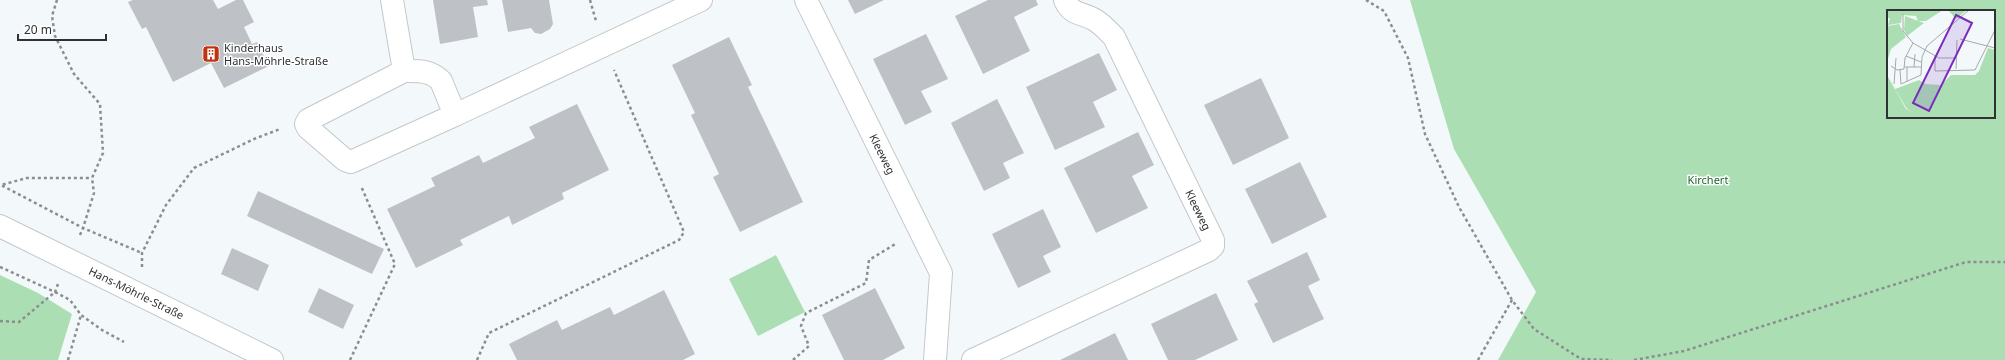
<svg xmlns="http://www.w3.org/2000/svg" width="2005" height="360" font-family="'Noto Sans',sans-serif">
  <rect width="100%" height="100%" fill="#f3f9fa"/>
  <!-- green -->
  <path fill="#acdeb4" fill-rule="evenodd" d="M1410 0H2005V360H1498L1536 292 1454 149ZM1888 11H1994V117H1888Z
    M776 255 805 312 758 336 729 279Z
    M0 275 38 293 72 314 58 360H0Z"/>
  <!-- building -->
  <path fill="#bec1c5" d="M133 0H213L218 9 236 0H243L254 22 244 27 252 44 257 42 269 66 224 88 211 63 173 82 146 27 142 29 128 2Z
    M433 0H487L488 5 473 7 478 37 440 44Z
    M502 0H549L553 24 550 29 541 34 535 33 531 28 508 32Z
    M848 0H884L855 14Z
    M988 0H1036L1038 5 1014 17 1030 51 983 74 955 16Z
    M926 34 948 79 921 91 932 112 905 125 873 59Z
    M729 37 752 85 748 87 803 202 740 232 713 177 719 174 691 115 695 113 672 65Z
    M1099 53 1117 90 1093 102 1105 127 1055 150 1026 87Z
    M1261 78 1289 138 1233 165 1204 105Z
    M997 99 1024 153 1003 163 1010 178 984 191 951 123Z
    M577 104 609 170 562 193 564 199 512 225 509 216 460 240 463 245 416 268 387 209 435 186 431 178 479 155 483 163 535 138 529 127Z
    M1138 132 1154 165 1132 176 1148 208 1096 233 1064 168Z
    M1300 162 1327 217 1272 244 1245 189Z
    M258 191 384 249 372 274 247 216Z
    M1043 209 1061 247 1043 256 1051 272 1018 288 992 234Z
    M232 248 269 265 258 291 221 274Z
    M1307 252 1320 280 1308 286 1324 319 1273 343 1254 304 1258 302 1247 281Z
    M319 288 354 305 343 329 308 312Z
    M875 288 905 348 883 360H844L822 315Z
    M664 290 695 354 683 360H517L509 344 557 320 562 330 610 307 614 315Z
    M1216 293 1238 340 1195 360H1168L1151 324Z
    M1115 333 1128 360H1060Z"/>
  <g fill="none" stroke-linecap="round" stroke-linejoin="round">
    <defs>
      <g id="minor">
        <path d="M392 0 404 71"/>
        <path id="s1" d="M806 0 941 273 935 360"/>
        <path d="M404 71C419 71 430 70 441 81L455 115 351 162 345 160 308 128 306 124 308 120Z"/>
        <path d="M455 115 701 0"/>
        <path id="s2" d="M0 226 272 360"/>
        <path d="M973 360 1209 250 1213 246V240L1114 37C1108 31 1103 25 1095 20 1082 12 1072 16 1065 0"/>
      </g>
    </defs>
    <!-- minor casing -->
    <use href="#minor" stroke="#c3c8ca" stroke-width="24"/>
    <!-- path -->
    <path stroke="#8a8e8f" stroke-width="2.5" stroke-dasharray="3 3" stroke-linecap="butt" d="M57 0 52 16 55 36 74 74 100 104 103 153 92 178 94 193 83 228 142 253
      M590 0 596 21
      M1366 0 1384 11 1408 58 1425 134 1459 207 1512 300 1534 329 1581 359 1612 360
      M80 235 83 228 1 185 27 178H92
      M0 267 55 292 58 284
      M142 267V253L166 205 194 168 254 139 280 129
      M0 321 19 322 55 292 70 300 81 315 102 330 124 342
      M68 360 81 315
      M350 360 395 264 361 186
      M477 360 489 333 679 240 684 232 614 70
      M793 360 809 346 801 326 806 313 866 283 869 260 897 243
      M1478 360 1512 300
      M1634 360 1684 351 1966 262H2005"/>
    <!-- minor -->
    <use href="#minor" stroke="#fff" stroke-width="22"/>
  </g>
  <!-- icons -->
  <defs>
    <symbol id="building-square" viewBox="-11 -11 22 22"><rect x="-9" y="-9" width="18" height="18" rx="4" fill="#be3413" stroke="#fff"/><path d="M-4-6H4V6H1V3H-1V6H-4ZM-2.5-4.3h1.7v1.8h-1.7ZM.8-4.3h1.7v1.8H.8ZM-2.5-1h1.7V.8h-1.7ZM.8-1h1.7V.8H.8Z" fill="#fff"/></symbol>
  </defs>
  <g fill-rule="evenodd">
    <use href="#building-square" x="201" y="44" width="20" height="20"/>
  </g>
  <g text-anchor="middle" stroke-width="3" stroke-linejoin="round" paint-order="stroke">
    <!-- poi labels -->
    <g font-size="11" fill="#2f3132" stroke="#fff" text-anchor="start">
      <text x="224" y="52">Kinderhaus<tspan x="224" dy="13">Hans-Möhrle-Straße</tspan></text>
    </g>
    <!-- street labels -->
    <g font-size="11" fill="#2f3132" stroke="#fff">
      <text dy="4" stroke="none"><textPath href="#s1" startOffset="172">Kleeweg</textPath></text>
      <text transform="translate(1198 210) rotate(64)" y="4">Kleeweg</text>
      <text dy="4" stroke="none"><textPath href="#s2" startOffset="152">Hans-Möhrle-Straße</textPath></text>
    </g>
    <!-- park labels -->
    <g font-size="11" fill="#1f6332" stroke="#fff">
      <text x="1708" y="184">Kirchert</text>
    </g>
  </g>
  <!-- overview -->
  <g transform="translate(1887 10)">
    <rect width="108" height="108" fill="#f3f9fa"/>
    <path d="M0 0H56L39 11H31L29 6 15 5 14 13 1 15 3 8H0ZM61 0H80L69 9ZM18 6 37 13 20 26 17 20ZM12 14 19 27 4 39 0 52V16ZM101 38 108 40V108H0V65L19 99 25 102 20 99 8 79 32 70 39 74 54 75 64 65H88L92 61Z" fill="#acdeb4"/>
    <path fill="none" stroke="#a5a9aa" stroke-width="1" d="M16 4V21L26 33 52 48H69M73 29 108 38M19 46 34 52M48 46V61L88 60 108 20M4 56 10 60 17 59 18 48 26 33M18 57H34M27 57 28 44M69 59 70 30M13 60 14 74 34 65 35 47 40 36 82 0M20 71V57M7 74 9 48"/>
    <path fill="#7b2cbf" fill-opacity="0.15" stroke="#7b2cbf" stroke-width="2" d="M69 5 85 13 42 101 26 93Z"/>
    <rect width="108" height="108" fill="none" stroke="#2f3132" stroke-width="2"/>
  </g>
  <!-- scale -->
  <path d="M18 34v6h88v-6" fill="none" stroke="#2f3132" stroke-width="2"/>
  <text x="24" y="34" font-size="12" fill="#2f3132" stroke="#ffffff" stroke-width="3" paint-order="stroke">20 m</text>
</svg>
